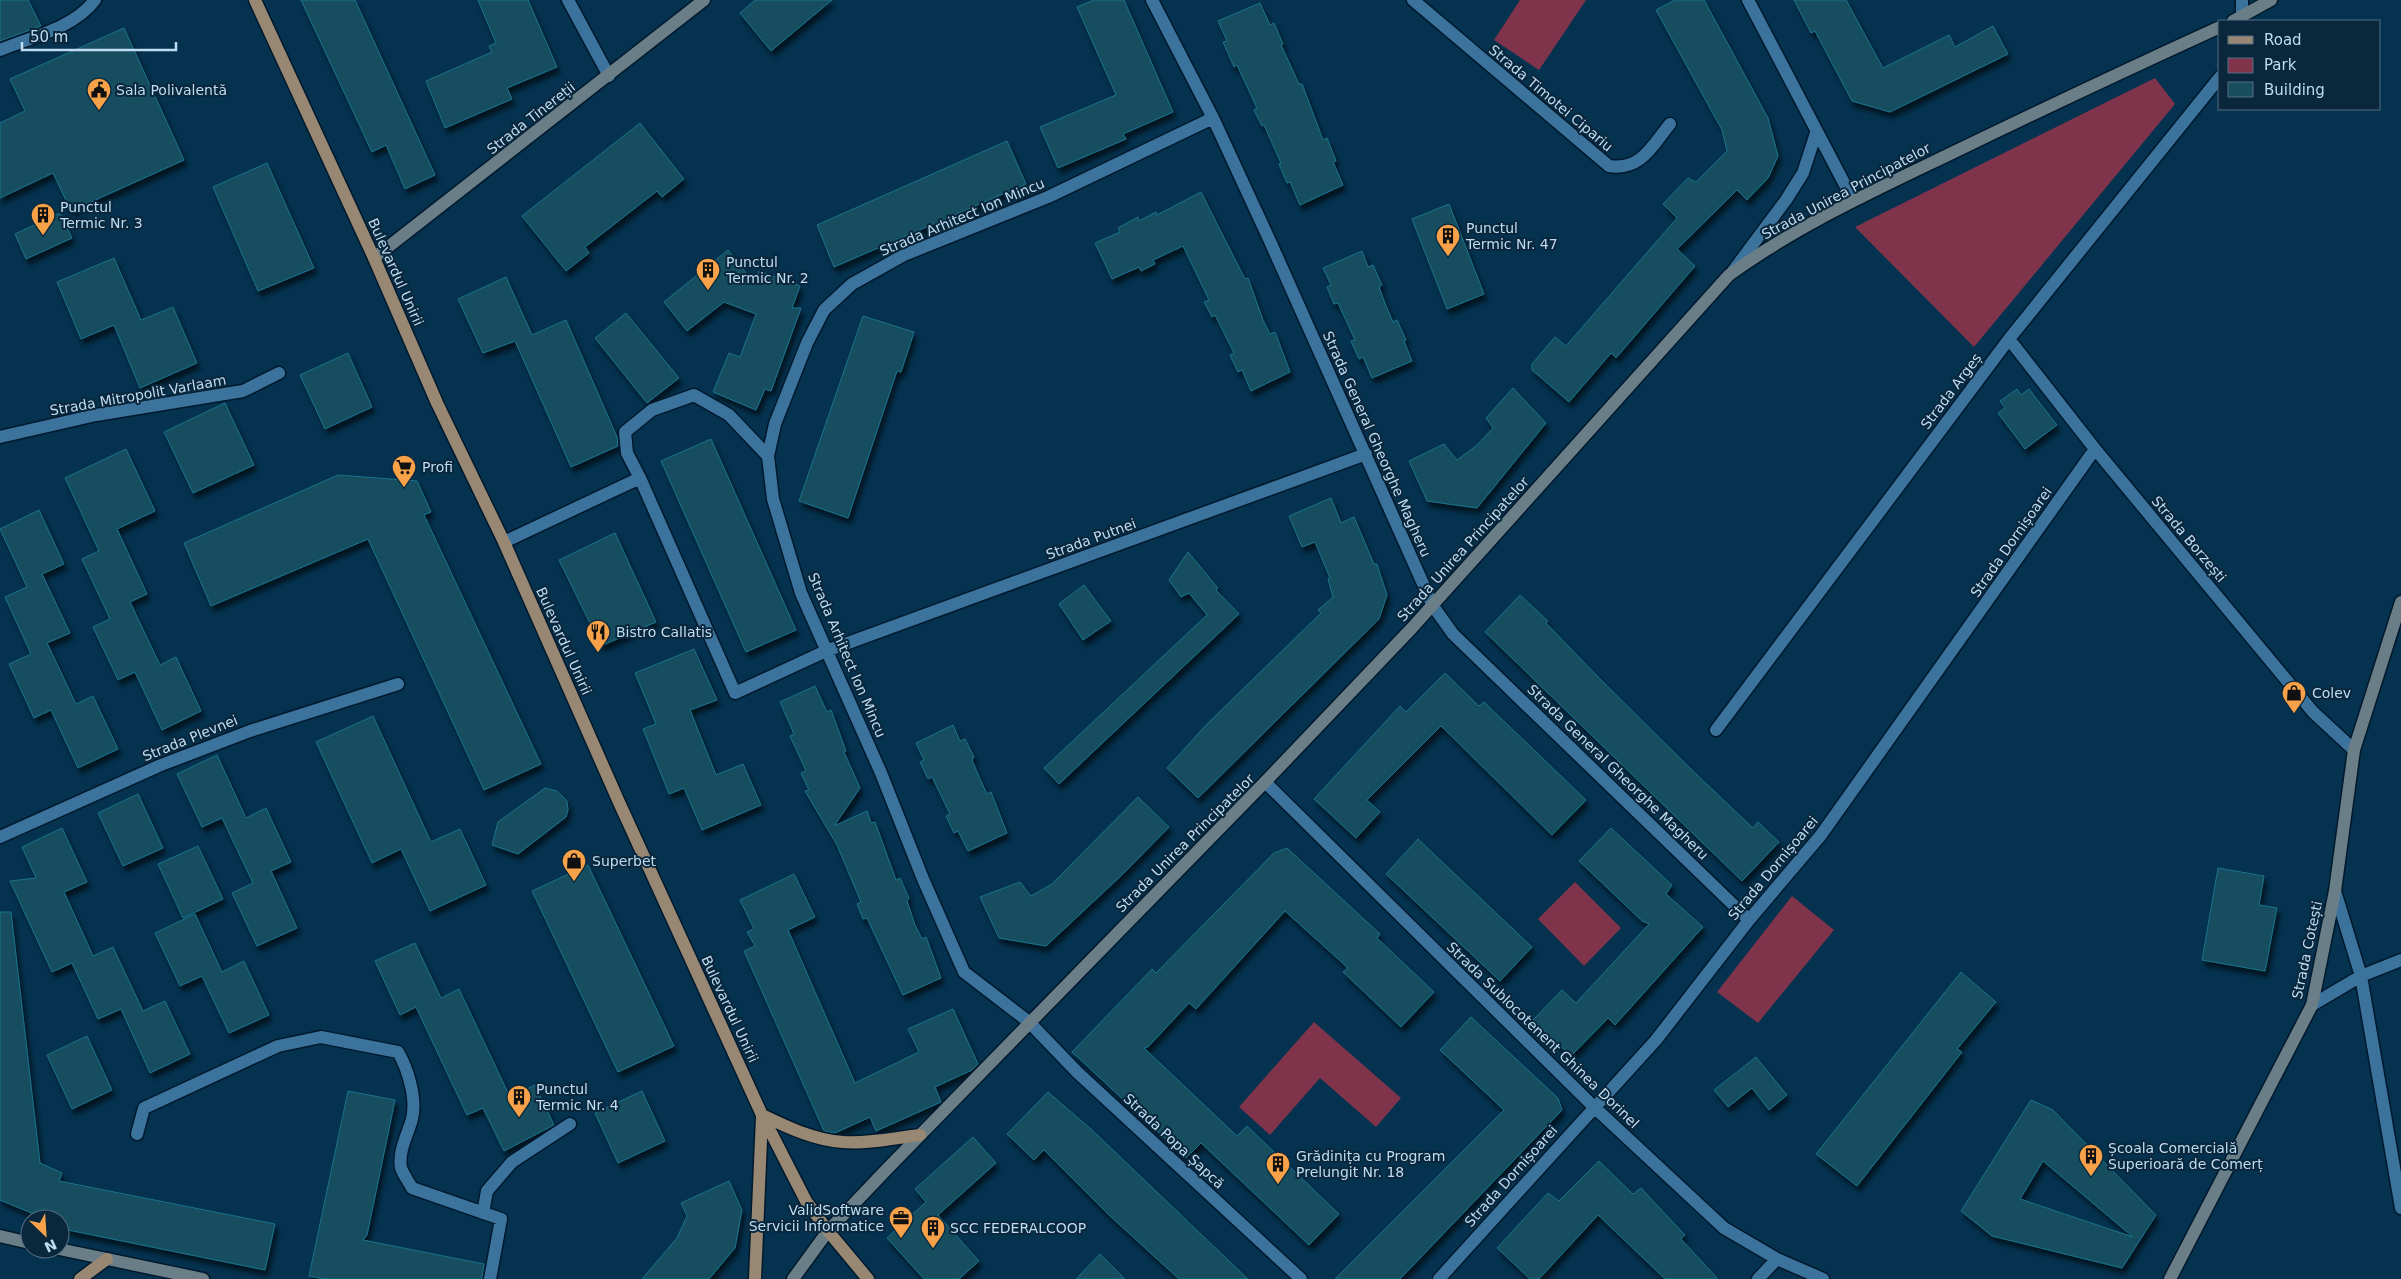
<svg xmlns="http://www.w3.org/2000/svg" width="2401" height="1279" font-family="'DejaVu Sans',sans-serif">
  <defs>
    <filter id="shadow"><feDropShadow dx="3" dy="5.5" stdDeviation="2.5" flood-color="#0009"/></filter>
  </defs>
  <rect width="100%" height="100%" fill="#04324f"/>
  <!-- green -->
  <path fill="#80344c" d="M1520 0H1586L1539 70 1494 40Z
    M2155 78 2175 104 1974 347 1855 227Z
    M1575 882 1621 928 1584 966 1538 919Z
    M1792 896 1834 930 1758 1023 1717 992Z
    M1314 1022 1401 1098 1376 1127 1320 1078 1270 1135 1239 1107Z"/>
  <!-- building -->
  <path fill="#194e5f" stroke="#1b728c" fill-rule="evenodd" filter="url(#shadow)" d="M0 0H28L41 26 0 41Z
    M301 0H355L435 175 405 189 386 145 372 152Z
    M478 0H528L557 67 507 88 512 99 445 128 426 81 492 52 489 46 496 43Z
    M755 0H832L771 51 740 13Z
    M1094 0H1124L1173 112 1123 134 1126 139 1058 168 1040 127 1116 95 1077 7Z
    M1675 0H1704L1768 118 1778 156 1768 178 1747 200 1737 190 1677 249 1695 266 1616 358 1611 353 1569 402 1532 370V364L1555 337 1566 346 1677 218 1663 204 1688 178 1696 182 1727 151 1722 130 1656 10Z
    M1794 0H1846L1883 68 1949 35 1955 47 1993 26 2008 54 1890 112 1852 101 1815 31 1811 33Z
    M1260 3 1270 25 1274 23 1283 44 1281 45 1299 84H1302L1323 140 1327 138 1336 161 1333 162 1343 185 1300 205 1290 182 1287 183 1279 164 1281 163 1264 125 1262 126 1254 110 1257 108 1237 65 1234 67 1223 42 1227 41 1218 21Z
    M124 28 184 160 71 211 53 173 0 198V123L25 111 10 79Z
    M640 123 684 179 662 197 657 191 585 247 589 253 566 271 522 216Z
    M1007 141 1026 184 834 267 817 225Z
    M267 163 314 268 258 291 213 187Z
    M1201 192 1245 279 1248 278 1263 320 1270 334 1275 332 1290 372 1251 391 1242 370 1238 372 1230 355 1234 353 1215 315 1212 317 1204 302 1209 300 1183 246 1153 260 1155 264 1141 271 1139 267 1112 279 1095 243 1120 232 1118 228 1138 217 1139 221 1156 212 1157 215Z
    M1449 204 1484 294 1447 309 1412 219Z
    M60 213 72 238 26 259 15 234Z
    M728 250 754 283 759 271 800 286 792 308H801L771 391 765 389 756 410 713 392 729 353 740 357 756 314 724 302 687 331 664 302Z
    M1362 251 1368 267 1373 265 1382 285 1379 287 1386 306 1393 322 1397 320 1406 340 1404 341 1412 361 1372 378 1363 357 1359 359 1351 341 1355 340 1338 303 1334 304 1327 287 1331 285 1323 268Z
    M114 258 141 320 173 307 197 363 140 388 114 325 81 339 57 282Z
    M506 277 532 335 566 320 617 437 618 446 571 467 515 341 483 353 458 299Z
    M626 313 679 378 647 403 595 338Z
    M863 316 914 332 901 372 897 371 848 518 799 501Z
    M348 353 372 407 325 429 300 375Z
    M1513 388 1546 423 1477 508 1427 501 1409 461 1444 444 1457 460 1476 446 1493 428 1486 418Z
    M2017 389 2021 395 2029 389 2057 425 2025 449 1998 413 2005 408 2000 401Z
    M225 403 254 465 193 493 164 432Z
    M711 439 796 630 746 652 661 461Z
    M126 449 155 511 117 529 147 594 130 602 160 665 176 657 201 711 162 730 135 672 118 680 93 627 110 619 82 559 99 551 65 478Z
    M338 475 417 481 431 512 424 515 541 764 484 790 368 539 211 606 184 543Z
    M1331 498 1341 523 1354 517 1374 564H1377L1387 595 1379 619 1198 798 1167 768 1207 724 1321 613 1318 610 1333 597 1328 579 1330 578 1315 542 1302 547 1289 516Z
    M39 510 64 564 42 574 70 633 47 643 76 704 93 696 118 749 78 768 51 710 34 718 9 664 31 654 5 597 27 587 0 529Z
    M615 533 656 622 601 646 559 560Z
    M1188 552 1218 588 1216 590 1239 614 1059 784 1044 768 1207 615 1189 593 1181 597 1169 580Z
    M1084 585 1111 621 1083 640 1059 604Z
    M1520 595 1548 621 1546 623 1601 680 1694 772 1753 828 1758 822 1779 842 1742 881 1485 632Z
    M694 649 717 700 690 710 716 775 743 764 761 805 702 830 684 788 669 794 643 729 656 724 635 673Z
    M1445 673 1479 706 1484 702 1586 800 1552 835 1441 726 1367 800 1380 812 1356 838 1314 799 1400 706 1406 712Z
    M815 686 827 712 831 710 846 751 844 752 860 788 834 826 867 811 871 823 875 822 896 880 900 878 909 898 907 901 915 925 922 939 926 937 941 978 903 995 867 918 863 919 857 904 861 902 837 845 805 791 809 790 801 773 806 771 790 736 794 734 780 702Z
    M373 716 431 842 460 829 486 885 430 911 401 849 372 863 316 742Z
    M953 725 960 741 965 739 974 757 972 760 980 779 987 794 991 792 1007 833 968 851 958 831 954 833 946 816 950 814 932 777 928 779 920 762 924 760 916 743Z
    M217 755 246 818 266 808 291 862 271 871 297 928 257 946 232 893 253 883 222 818 202 827 177 774Z
    M545 788 557 791 567 801 568 810 566 817 518 854 492 845 498 822Z
    M138 794 163 848 123 866 98 813Z
    M1138 797 1169 827 1124 873 1046 946 999 938 980 897 1020 882 1031 896 1052 884Z
    M62 828 87 882 64 892 93 956 113 947 143 1011 165 1001 190 1054 150 1073 121 1009 98 1019 72 963 52 972 10 881 36 878 22 847Z
    M1611 828 1672 885 1666 894 1703 927 1615 1025 1608 1018 1571 1056 1533 1020 1562 990 1576 1003 1649 924 1642 921 1579 861Z
    M1418 839 1532 947 1500 981 1386 874Z
    M198 846 223 899 183 918 158 864Z
    M1287 848 1380 934 1377 938 1434 992 1401 1027 1343 972 1348 968 1285 911 1196 1009 1189 1003 1148 1047 1144 1048 1237 1136 1247 1126 1339 1214 1309 1245 1201 1143 1186 1158 1072 1052 1152 969 1156 973 1274 853Z
    M588 865 674 1046 618 1072 532 891Z
    M2218 868 2264 876 2259 905 2277 908 2265 971 2202 960Z
    M794 874 815 917 788 930 855 1083 919 1052 908 1029 953 1009 978 1064 972 1070 935 1087 941 1102 876 1131 870 1117 835 1133 824 1131 744 951 755 946 747 932 754 929 740 900Z
    M0 912H11L40 1163 62 1173 59 1181 275 1224 265 1270 68 1230 60 1225V1219H46L0 1200Z
    M195 914 222 972 244 961 269 1015 229 1033 202 976 180 986 155 933Z
    M415 943 441 998 459 989 510 1097 535 1085 554 1125 504 1151 483 1108 467 1115 416 1007 400 1015 375 961Z
    M1961 972 1996 1002 1957 1049 1962 1052 1857 1186 1816 1154Z
    M1471 1017 1558 1098 1562 1110 1400 1279H1335L1504 1110 1440 1050Z
    M87 1036 112 1090 72 1109 47 1055Z
    M1756 1057 1787 1095 1769 1110 1752 1088 1728 1107 1714 1090Z
    M348 1091 395 1100 367 1235 363 1240 484 1264 482 1279H325L309 1276Z
    M642 1091 665 1141 618 1163 595 1113Z
    M1048 1092 1092 1130 1248 1279H1179L1110 1216 1044 1150 1034 1160 1007 1134Z
    M2031 1100 2053 1110 2156 1215 2122 1268 1992 1236 1961 1211ZM2043 1161 2133 1237 2020 1199Z
    M973 1137 996 1163 938 1215 979 1261 959 1279H924L887 1238 926 1202 915 1189Z
    M1599 1161 1633 1194 1641 1188 1685 1235 1681 1239 1718 1279H1665L1598 1215 1539 1279H1530L1497 1248 1548 1193 1559 1201Z
    M729 1181 742 1210 735 1248 709 1279H642L677 1238 687 1216 681 1203Z
    M1100 1254 1125 1279H1076Z"/>
  <g fill="none" stroke-linecap="round" stroke-linejoin="round">
    <defs>
      <path id="street" d="M568 0 609 76
        M1152 0 1213 118 1269 239 1433 606 1453 634 1749 920
        M1413 0 1609 166C1641 171 1652 146 1670 124
        M1748 0 1853 200
        M2242 0V21
        M0 50C32 37 74 28 95 0
        M1213 118 1048 197 904 255 852 284 824 310 807 343 775 424 768 456 773 499 801 593 881 773 923 879 964 972 1029 1022 1077 1072 1301 1279
        M1733 271 1786 200 1803 173 1816 133
        M2009 339 2095 449 2313 712 2354 750
        M0 437 96 415 243 391 279 373
        M640 478 627 453 625 432 652 410 694 395 729 415 768 456
        M504 542 640 478 735 693 826 651 1366 454
        M1716 730 2009 339 2220 77
        M1265 782 1594 1107 1724 1228 1777 1259 1823 1279
        M0 837 161 765 250 731 398 684
        M2335 891 2361 976 2401 1208
        M2312 1005 2361 976 2401 960
        M137 1134 144 1108 278 1046 321 1037 398 1052C408 1069 417 1099 412 1119 408 1134 398 1151 401 1168 403 1174 409 1182 412 1188L501 1219 490 1279
        M483 1213 487 1191 512 1162 570 1124
        M1439 1279 1656 1040 1749 920 1821 835 2095 449
        M1758 1279 1777 1259"/>
      <path id="secondary" d="M2233 21 2271 0
        M374 258 704 0
        M0 1236 30 1243
        M59 1249 203 1279
        M793 1279 828 1231 887 1169 1265 782 1411 629 1729 275C1798 225 1875 190 1952 153 2041 110 2130 68 2220 27
        M2170 1279 2312 1005 2335 891 2354 750 2401 602"/>
      <path id="primary" d="M255 0 374 258 437 403 504 542 618 800 762 1115 806 1201 828 1231 868 1279
        M762 1115C787 1127 814 1140 843 1142 868 1144 895 1138 920 1135
        M80 1279 107 1259
        M755 1279 762 1117"/>
    </defs>
    <!-- street casing -->
    <use href="#street" stroke="#00192d" stroke-width="15"/>
    <!-- secondary casing -->
    <use href="#secondary" stroke="#00192d" stroke-width="15"/>
    <!-- primary casing -->
    <use href="#primary" stroke="#00192d" stroke-width="15"/>
    <!-- street -->
    <use href="#street" stroke="#3c739c" stroke-width="12"/>
    <!-- secondary -->
    <use href="#secondary" stroke="#6a7e88" stroke-width="12"/>
    <!-- primary -->
    <use href="#primary" stroke="#988873" stroke-width="12"/>
  </g>
  <!-- icons -->
  <defs>
    <symbol id="civic-pin" viewBox="-11 -11 22 30"><path d="M0 17L-7.5 6A9.5 9.5 0 1 1 7.5 6Z" fill="#f7a149" stroke="#0a273c"/><path d="M-.6-6.5H3V-4.5H.6V-3L4-1V1h2V6H-6V1h2V-1L-.6-3ZM-1.2 2.5V6h2.4V2.5Z" fill="#111"/></symbol>
    <symbol id="building-pin" viewBox="-11 -11 22 30"><path d="M0 17L-7.5 6A9.5 9.5 0 1 1 7.5 6Z" fill="#f7a149" stroke="#0a273c"/><path d="M-4-6H4V6H1V3H-1V6H-4ZM-2.5-4.3h1.7v1.8h-1.7ZM.8-4.3h1.7v1.8H.8ZM-2.5-1h1.7V.8h-1.7ZM.8-1h1.7V.8H.8Z" fill="#111"/></symbol>
    <symbol id="supermarket-pin" viewBox="-11 -11 22 30"><path d="M0 17L-7.5 6A9.5 9.5 0 1 1 7.5 6Z" fill="#f7a149" stroke="#0a273c"/><path d="M-6-5.5h2.5l.6 2H6L4.5 2H-2.5L-4.4-4H-6ZM-1.5 3.2a1.3 1.3 0 1 0 .1 0ZM3 3.2a1.3 1.3 0 1 0 .1 0Z" fill="#111"/></symbol>
    <symbol id="restaurant-pin" viewBox="-11 -11 22 30"><path d="M0 17L-7.5 6A9.5 9.5 0 1 1 7.5 6Z" fill="#f7a149" stroke="#0a273c"/><path d="M-5-6h1v4h1v-4h1v4h1v-4h1v5L-1.5 .5V6h-2V.5L-5-1ZM5-6V6H3V1.5H1.5Q1.5-4 5-6Z" fill="#111"/></symbol>
    <symbol id="shop-pin" viewBox="-11 -11 22 30"><path d="M0 17L-7.5 6A9.5 9.5 0 1 1 7.5 6Z" fill="#f7a149" stroke="#0a273c"/><path d="M-5-2.5h2.3a2.7 3.5 0 0 1 5.4 0H5L5.5 6h-11ZM-1.5-2.5h3a1.5 2.3 0 0 0-3 0Z" fill="#111"/></symbol>
    <symbol id="office-pin" viewBox="-11 -11 22 30"><path d="M0 17L-7.5 6A9.5 9.5 0 1 1 7.5 6Z" fill="#f7a149" stroke="#0a273c"/><path d="M-6-3h4V-5.5h4V-3h4V5H-6ZM-1-4.5V-3h2v-1.5ZM-6 0V1H6V0Z" fill="#111"/></symbol>
  </defs>
  <g fill-rule="evenodd">
    <use href="#civic-pin" x="85" y="76" width="28" height="38"/>
    <use href="#building-pin" x="29" y="201" width="28" height="38"/>
    <use href="#building-pin" x="1434" y="222" width="28" height="38"/>
    <use href="#building-pin" x="694" y="256" width="28" height="38"/>
    <use href="#supermarket-pin" x="390" y="453" width="28" height="38"/>
    <use href="#restaurant-pin" x="584" y="618" width="28" height="38"/>
    <use href="#shop-pin" x="2280" y="679" width="28" height="38"/>
    <use href="#shop-pin" x="560" y="847" width="28" height="38"/>
    <use href="#building-pin" x="505" y="1083" width="28" height="38"/>
    <use href="#building-pin" x="2077" y="1142" width="28" height="38"/>
    <use href="#building-pin" x="1264" y="1150" width="28" height="38"/>
    <use href="#office-pin" x="887" y="1204" width="28" height="38"/>
    <use href="#building-pin" x="919" y="1214" width="28" height="38"/>
  </g>
  <g text-anchor="middle" stroke-width="4" stroke-linejoin="round" paint-order="stroke">
    <!-- poi labels -->
    <g font-size="14" fill="#c0dcf3" stroke="#0a273c" text-anchor="start">
      <text x="116" y="95">Sala Polivalentă</text>
      <text x="60" y="212">Punctul<tspan x="60" dy="16">Termic Nr. 3</tspan></text>
      <text x="1466" y="233">Punctul<tspan x="1466" dy="16">Termic Nr. 47</tspan></text>
      <text x="726" y="267">Punctul<tspan x="726" dy="16">Termic Nr. 2</tspan></text>
      <text x="422" y="472">Profi</text>
      <text x="616" y="637">Bistro Callatis</text>
      <text x="2312" y="698">Colev</text>
      <text x="592" y="866">Superbet</text>
      <text x="536" y="1094">Punctul<tspan x="536" dy="16">Termic Nr. 4</tspan></text>
      <text x="2108" y="1153">Școala Comercială<tspan x="2108" dy="16">Superioară de Comerț</tspan></text>
      <text x="1296" y="1161">Grădinița cu Program<tspan x="1296" dy="16">Prelungit Nr. 18</tspan></text>
      <text x="884" y="1215" text-anchor="end">ValidSoftware<tspan x="884" dy="16">Servicii Informatice</tspan></text>
      <text x="950" y="1233">SCC FEDERALCOOP</text>
    </g>
    <!-- street labels -->
    <g font-size="14" fill="#c0dcf3" stroke="#0a273c">
      <text transform="translate(1551 98) rotate(40)" y="5">Strada Timotei Cipariu</text>
      <text transform="translate(531 118) rotate(-38)" y="5">Strada Tinereții</text>
      <text transform="translate(1846 191) rotate(-28)" y="5">Strada Unirea Principatelor</text>
      <text transform="translate(962 217) rotate(-23)" y="5">Strada Arhitect Ion Mincu</text>
      <text transform="translate(396 272) rotate(66)" y="5">Bulevardul Unirii</text>
      <text transform="translate(1951 391) rotate(-53)" y="5">Strada Argeș</text>
      <text transform="translate(138 395) rotate(-10)" y="5">Strada Mitropolit Varlaam</text>
      <text transform="translate(1377 444) rotate(66)" y="5">Strada General Gheorghe Magheru</text>
      <text transform="translate(1091 539) rotate(-20)" y="5">Strada Putnei</text>
      <text transform="translate(2189 539) rotate(50)" y="5">Strada Borzești</text>
      <text transform="translate(2011 542) rotate(-55)" y="5">Strada Dornișoarei</text>
      <text transform="translate(1463 549) rotate(-48)" y="5">Strada Unirea Principatelor</text>
      <text transform="translate(564 641) rotate(66)" y="5">Bulevardul Unirii</text>
      <text transform="translate(847 655) rotate(67)" y="5">Strada Arhitect Ion Mincu</text>
      <text transform="translate(190 738) rotate(-22)" y="5">Strada Plevnei</text>
      <text transform="translate(1618 772) rotate(44)" y="5">Strada General Gheorghe Magheru</text>
      <text transform="translate(1185 843) rotate(-45)" y="5">Strada Unirea Principatelor</text>
      <text transform="translate(1773 868) rotate(-50)" y="5">Strada Dornișoarei</text>
      <text transform="translate(2307 950) rotate(-78)" y="5">Strada Cotești</text>
      <text transform="translate(730 1009) rotate(65)" y="5">Bulevardul Unirii</text>
      <text transform="translate(1543 1035) rotate(44)" y="5">Strada Sublocotenent Ghinea Dorinel</text>
      <text transform="translate(1174 1141) rotate(43)" y="5">Strada Popa Șapcă</text>
      <text transform="translate(1511 1176) rotate(-48)" y="5">Strada Dornișoarei</text>
    </g>
  </g>
  <!-- legend -->
  <rect x="2218" y="20" width="162" height="90" fill="#0a273c" stroke="#536f85"/>
  <rect x="2228" y="36" width="25" height="8" fill="#988873" stroke="#536f85"/>
  <text x="2264" y="45" font-size="15" fill="#c0dcf3">Road</text>
  <rect x="2228" y="58" width="25" height="15" fill="#80344c" stroke="#536f85"/>
  <text x="2264" y="70" font-size="15" fill="#c0dcf3">Park</text>
  <rect x="2228" y="82" width="25" height="15" fill="#194e5f" stroke="#536f85"/>
  <text x="2264" y="95" font-size="15" fill="#c0dcf3">Building</text>
  <!-- north arrow -->
  <g transform="translate(45 1234) rotate(155)"><circle r="24" fill="#0a273c" stroke="#536f85"/>
  <path d="M0-4L9 19L0 12L-9 19Z" fill="#f7a149"/>
  <text y="-8" font-size="14" font-weight="bold" text-anchor="middle" fill="#c0dcf3">N</text>
  </g>
  <!-- scale -->
  <path d="M22 42v8h154v-8" fill="none" stroke="#c0dcf3" stroke-width="2.5"/>
  <text x="30" y="42" font-size="15" fill="#c0dcf3" stroke="#0a273c" stroke-width="4" paint-order="stroke">50 m</text>
</svg>
